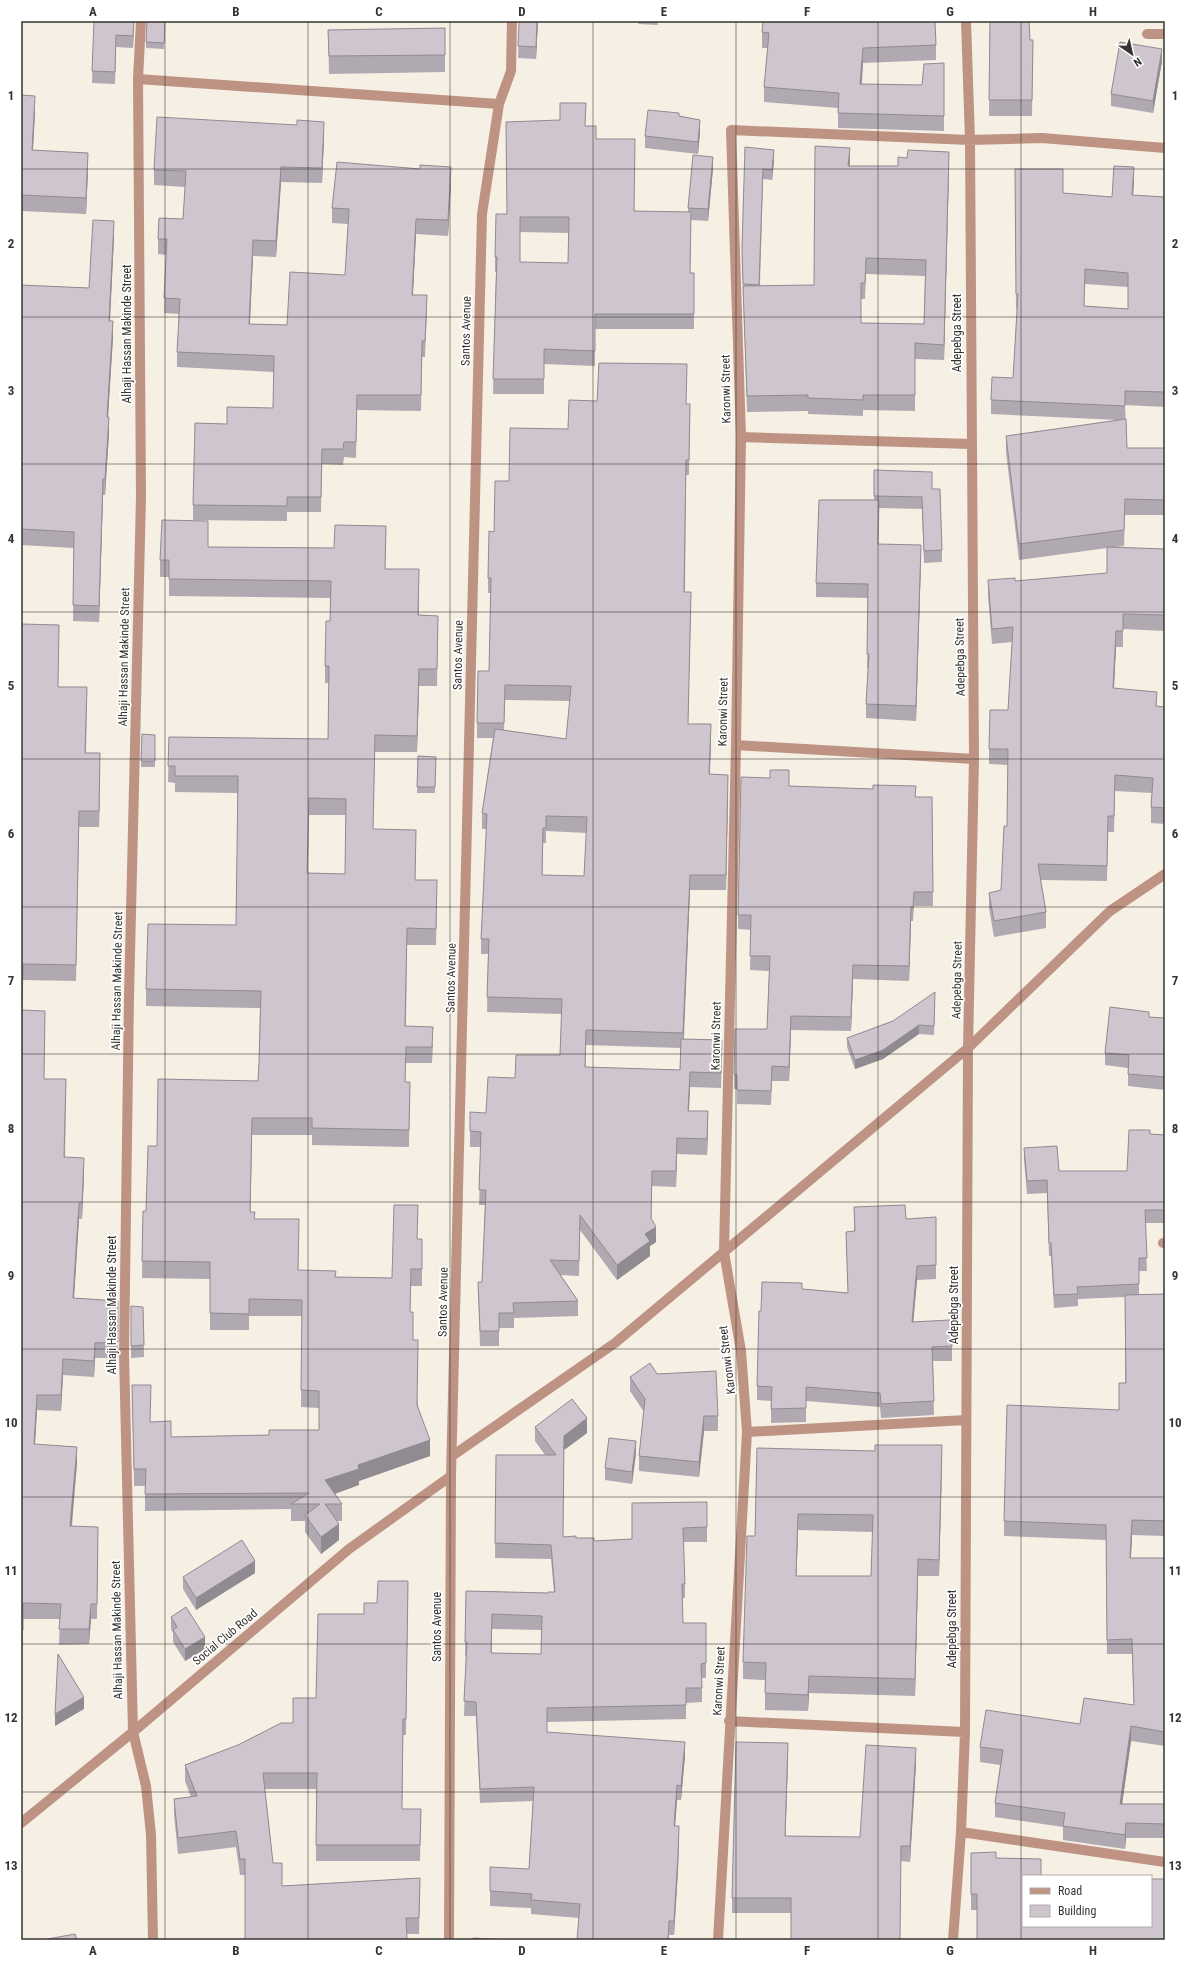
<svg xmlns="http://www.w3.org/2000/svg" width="1186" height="1961" font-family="'Roboto Condensed',sans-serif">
  <rect width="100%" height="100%" fill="#f5efe4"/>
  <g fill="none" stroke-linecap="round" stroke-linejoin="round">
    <!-- minor -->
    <path stroke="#be9384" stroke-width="10" d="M141 21 138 79 141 496 129 996 124 1354 133 1732 146 1786 151 1835 153 1940
      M1147 34H1165
      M138 79 499 104
      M741 437 971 444
      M736 745 974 759
      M1163 1243H1165
      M747 1432 966 1420
      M452 1456 615 1343 968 1048 1110 911 1165 874
      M729 1721 965 1732
      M21 1823 133 1732 349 1549 451 1476
      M961 1832 1165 1862
      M449 1940 451 1476 482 214 499 104 511 71 512 21
      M718 1940 747 1432 741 1351 724 1252 736 745 741 437 731 130 970 140 1042 138 1165 148
      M953 1940 961 1832 965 1732 968 1048 974 759 970 140 966 21"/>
  </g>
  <!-- wall -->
  <path fill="#b1a9b2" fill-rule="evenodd" d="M94 21H134L133 48 116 47 115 84 92 83Z
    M165 21 164 49 146 48V42Z
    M519 21H538L536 59 518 58Z
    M638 21H658V25L638 24Z
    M990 21 1030 40H1033L1032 116H989Z
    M445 28V72L329 74 328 30Z
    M762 32 936 45V60L863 63 862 84 922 85 944 63V131L838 128V108L764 102V87L768 48H762Z
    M1162 61 1153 113 1111 106V94Z
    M21 95 35 112 33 150 88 169 86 214 21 211Z
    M679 116 700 132 698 154 645 148V136Z
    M586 126 596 139 635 211 688 212V208L713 169 708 221 691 220 690 273H694V329H595V366L544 364V394H493L496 272H495V257L507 214ZM520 232 568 233V263H520Z
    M324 137 322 183 281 182 276 257 253 256 250 324 287 325 345 275 348 224 332 223V208L451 183 448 236 416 234 413 295 427 310 425 357H422L421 411 357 410 356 458 344 457 343 465 322 464 321 512H287V521L193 520V505L227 424 273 408 274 372 177 367V352L179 314 164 313 166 255 158 254V239L183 219 185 187 154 185V170Z
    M745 147 774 161 772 180 763 179 760 286 814 285 850 163V166L949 168 944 360 915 359V411L863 410V416L808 414V411L747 412 742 259ZM866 274 925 276 924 324 861 323V299H865Z
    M1015 169 1063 193 1112 197 1134 182 1133 195 1165 197V407L1125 405 1127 448H1165V515H1125L1124 546 1116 547 1165 549V631L1123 629V647H1116L1114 688 1157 706 1165 707V824L1151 823V807L1152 793 1115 791 1114 832H1108L1107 881 1041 880 1046 912V928L994 937 989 908V893L1001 890 1007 826 1008 765 989 764V749L1008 710 1012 642 992 644 988 596V580L1015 581 1107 573V548L1019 560 1006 452V436L1118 420 991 414V400L1013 378 1017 309H1016ZM1085 284 1128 287V309L1084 306Z
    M114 237 110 321 113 337 108 417 109 433 105 495H103L99 622 73 621 74 548 21 545V285L89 288Z
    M687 404H690L689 475H686L685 592 691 607 688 724 711 740 710 774 728 790 726 890H690L684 1039 722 1055 721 1088 690 1087 689 1111 708 1127 707 1155 677 1154 676 1187 652 1186 651 1219 656 1242 650 1246V1256L617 1280 580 1230 579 1276 561 1275 578 1301V1316L514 1318V1328H499V1346H480L478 1282H482L485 1205H479L481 1147H470V1131L486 1113 515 1078 560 1055 562 1014 487 1012 488 954H481V939L487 829H482V813L493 738H477V723L489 671 491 593H488V578L494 532 509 481 568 429ZM505 700 570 701 566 739 504 730ZM546 831 587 833 584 876 542 875 543 843H546ZM586 1045 681 1048 680 1070 585 1067Z
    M874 470 932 489 942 550V562L924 563 922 509 879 508 878 544 921 559 916 721 866 718V704L868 668H867L868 598 816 597V583L874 500Z
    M386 543 385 569 419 586V615L438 616 437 686H419L417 752H375L373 829 416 847 415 880 437 897 436 945H407L406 1026 433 1044 432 1063H406L405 1082H410L409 1147 312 1145V1135H252L250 1212 255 1219 299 1270 336 1277 392 1278 417 1239H422V1286H411L410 1312 418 1406 430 1456 359 1481V1485L335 1494 342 1504V1521H337L339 1540 321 1554 305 1532V1521H291V1509L145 1511V1486H134L132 1385 151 1422 171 1437 269 1435 319 1430V1408L301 1407 302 1316H249V1330H210V1279L142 1278 143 1211H146L157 1146 258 1081 259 1062 260 1008 146 1006V989L236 925 238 793 175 792V783L168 782 169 737 328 739 329 683H325V666L330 621 331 598 169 596V577H160V560L208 547 334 548ZM309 815H346L345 874 308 873Z
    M21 624 58 687 87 703 86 753 100 769 99 827H79L76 981 23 980 22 1011 45 1027 44 1079 66 1095 65 1157 84 1174 82 1219H79L74 1298 118 1301V1358H95L94 1377 63 1375 61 1411 37 1410 35 1444 77 1463 72 1526 98 1542 97 1619H91L89 1644 59 1645 60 1619H23V1646H21Z
    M142 734 155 735V767H141Z
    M418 756 436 757 435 793H417Z
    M789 786 916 797H932L933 906H914L913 921H911L909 981 853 979 851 1031 791 1030 789 1081H772L771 1105 737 1104V1089H734V1074L767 1029 769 971 750 970 751 930 738 929V915Z
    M935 1001 934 1035 919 1034 883 1059 855 1069 847 1047V1038L893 1021Z
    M1149 1017 1165 1018V1090L1128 1086V1068L1105 1065V1053Z
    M1150 1134 1165 1135V1223H1145L1147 1271H1139V1295L1165 1294V1536L1132 1535 1131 1558 1165 1577V1746L1131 1741 1122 1804H1165V1838H1126L1125 1849 1063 1840V1827L995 1817V1803L1000 1765 980 1762V1747L1080 1724 1134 1705 1132 1654H1107L1106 1540 1004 1536V1521L1119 1410 1125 1383V1297L1078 1299V1306L1054 1308 1051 1256H1049L1047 1193 1027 1194 1024 1160V1148L1059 1171H1127Z
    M854 1207 906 1219 936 1217V1279L917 1280 913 1322 952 1346V1361H933L934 1415 881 1418 880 1407 806 1401V1422L771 1423V1401L757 1400V1386L761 1311 802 1289 848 1293 846 1232 854 1231Z
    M131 1306 143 1307 144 1357 131 1358Z
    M657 1374 718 1416V1431H704L699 1477 639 1471V1456L644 1412 630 1391V1377Z
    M535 1427 587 1433 564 1450 563 1537 594 1541 632 1539 707 1502V1542H683L685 1584V1598H682L683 1623H706V1678H702V1702L686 1703V1719L547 1722V1732L685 1756 681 1800H677L675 1826 679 1841 678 1870 674 1935H669V1940H577L579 1918 531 1914V1908L490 1906V1867L529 1869 533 1801 480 1803 476 1716H464L466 1656H465L466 1591 548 1593 554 1592 551 1559 495 1558 496 1455H545L535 1441ZM492 1629 542 1630 541 1654 492 1653Z
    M757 1448 942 1462 939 1576H918L915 1696 809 1693 808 1711 765 1710V1680L743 1679V1662L755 1536ZM798 1530 873 1532 871 1576H796Z
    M636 1453 632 1484 605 1480V1468Z
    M255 1573 196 1610 183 1589V1577Z
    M408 1581 406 1735H403L402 1808V1809H421L420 1861H316V1789H265L273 1863 282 1886 420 1878 419 1934H407L245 1875H240L236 1847 178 1854 174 1815V1799L191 1797 185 1781V1765L238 1745 293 1723 316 1698 364 1614 377 1603Z
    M171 1617 205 1649 185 1661 173 1642V1633L171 1629Z
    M788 1758 785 1836 860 1837 916 1764 910 1862 901 1861 791 1913H732V1898Z
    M971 1853 996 1858 1041 1859V1876H1023L977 1910H971Z"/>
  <!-- shaded-wall -->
  <path fill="#908a91" d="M134 21V26L133 48V36Z
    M537 21H538L536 59V47Z
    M863 48V63L860 99V84Z
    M1162 49V61L1153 113V101Z
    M35 96V112L32 166V150Z
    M700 120V132L698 154V142Z
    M324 122V137L322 183V168Z
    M850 148V163L848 182V166Z
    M774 150V161L772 180V170Z
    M949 152V168L944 360V345Z
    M88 153V169L86 214V198Z
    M713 157V169L708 221V209Z
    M281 167V182L276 257V241Z
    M451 167V183L448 236V220Z
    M1134 167V182L1132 209V195Z
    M416 219V234L412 310V295Z
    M114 221V237L109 337V321Z
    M253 240V256L249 339V324Z
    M113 321V337L107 432V417Z
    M109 417V433L105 495V479Z
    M103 479V495L99 622V606Z
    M921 545V559L916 721V706Z
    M1116 631V647L1113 704V688Z
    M419 669V686L417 752V736Z
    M711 724V740L709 789V774Z
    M100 753V769L99 827V811Z
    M728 775V790L726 890V875Z
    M543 828V843L542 890V875Z
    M690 875V890L683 1048V1033Z
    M911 907V921L909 981V966Z
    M853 965V979L851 1031V1017Z
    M791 1016V1030L789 1081V1067Z
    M919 1025V1034L883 1059 855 1069V1060Z
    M586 1030V1045L585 1083V1067Z
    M690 1072V1087L688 1126V1111Z
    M708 1111V1127L707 1155V1139Z
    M252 1118V1135L250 1229V1212Z
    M677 1138V1154L676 1187V1171Z
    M84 1158V1174L82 1219V1203Z
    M652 1171 651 1230 656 1227V1242L650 1246V1256L617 1280V1265L645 1234 651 1218Z
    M79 1203V1219L73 1313V1298Z
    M917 1266V1280L912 1336V1322Z
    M95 1343V1358L94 1377V1361Z
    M63 1359V1375L61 1411V1395Z
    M37 1395V1410L34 1460V1444Z
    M704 1416V1431L699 1477V1462Z
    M587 1418V1433L564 1450V1436Z
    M430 1440V1456L359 1481V1485L325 1497V1480L358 1465Z
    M636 1441V1453L632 1484V1472Z
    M942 1445V1462L939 1576V1560Z
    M77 1447V1463L70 1542V1526Z
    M798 1514V1530L796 1592V1576Z
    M1132 1520V1535L1130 1573V1558Z
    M339 1524V1540L321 1554V1537Z
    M918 1559V1576L915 1696V1679Z
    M255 1561V1573L196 1610V1598Z
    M91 1604V1619L89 1644V1629Z
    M205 1637V1649L185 1661V1649Z
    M809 1676V1693L808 1711V1695Z
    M84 1697V1709L55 1726V1714Z
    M1131 1726V1741L1120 1819V1804Z
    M685 1742V1756L681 1800V1786Z
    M788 1743V1758L785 1852V1836Z
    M916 1748V1764L910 1862V1846Z
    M677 1785V1800L674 1841V1826Z
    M1126 1823V1838L1125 1849V1835Z
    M679 1826 678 1870 674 1935V1921Z"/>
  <!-- building -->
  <path fill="#cec5cf" stroke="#908a91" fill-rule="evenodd" d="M94 21H134L133 36 116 35 115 72 92 71Z
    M147 21H165L164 43 146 42Z
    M519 21H537L536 47 518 46Z
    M763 21H935L936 45 863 48 860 84 922 85 924 64 944 63V116L838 113 839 93 764 87 769 33 762 32Z
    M990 21H1029L1030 40H1033L1032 100H989Z
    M445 28V55L329 56 328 30Z
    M1120 42 1162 49 1153 101 1111 94Z
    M21 95 35 96 32 150 88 153 86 198 21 195Z
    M560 103H586L585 126H596V139H635L634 211 691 212 690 273H694V314H595V351L544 349V379H493L497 257H495L496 214H507L506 122 560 120ZM520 217H569L568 263 520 262Z
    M648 110 679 113V116L700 120 698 142 645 136Z
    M157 117 297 125V120L324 122 322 168 281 167 276 241 253 240 249 324 287 325 290 272 345 275 349 209 332 208 337 162 420 169V165L451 167 448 220 416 219 412 295H427L425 341H422L421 395H357L356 442H344L343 449H322L321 497H287V506L193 505 195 423 227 424V407L273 408 274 356 177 352 180 299 164 298 167 239H158L159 218 183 219 186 171 154 170Z
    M815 146 850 148 848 166H898V157L907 158 908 150 949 152 944 345 915 343V395H863V400L808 398V395L747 396 743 286 814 285ZM866 258 926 260 924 324 861 323V283H865Z
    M745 147 774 150 772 170 763 169 759 285 743 284 742 248Z
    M693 155 713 157 708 209 688 208Z
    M1114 166 1134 167 1132 195 1165 197V392L1125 391V406L991 400 992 377 1013 378 1018 294H1016L1015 169H1063V193L1112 197ZM1085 269 1128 273V309L1084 306Z
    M93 220 114 221 109 321H113L107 417H109L105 479H103L99 606 73 605 74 532 21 529V285L89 288Z
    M599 363 687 364 686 404H690L689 460H686L684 592H691L688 724H711L709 774 728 775 726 875H690L683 1033 586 1030 585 1067 680 1070 681 1039 722 1040 721 1073 690 1072 688 1111H708L707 1139 677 1138 676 1171H652L651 1218 656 1227 645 1234 650 1241 617 1265 580 1215 579 1261 550 1260 578 1301 513 1303 514 1313H499V1331H480L478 1282H482L486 1190H479L481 1132 470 1131V1112L486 1113 488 1077 515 1078 516 1055H560L562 999 487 997 489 939H481L487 814 482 813 495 729 566 739 571 686 505 685 504 723H477L478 671H489L491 578H488L489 531 494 532 495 481H509L510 428 568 429 569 400 597 401ZM546 816 587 817 584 876 542 875 543 828H546Z
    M1126 419 1127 448H1165V500L1125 499 1124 530 1019 544 1006 436Z
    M874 470 932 472V489H940L942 550 924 551 922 497 874 496Z
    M819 500H879L878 544 921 545 916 706 866 704 869 654H867L868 584 816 583Z
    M162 520 208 521V547L334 548 335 525 386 526 385 569H419L418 615 438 616 437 669H419L417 736 375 735 373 829 416 830 415 880H437L436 929 407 928 405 1026 433 1027 432 1047H406L405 1082H410L409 1130 312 1128V1118H252L250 1212H255L254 1219H299L298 1270 336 1271 335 1277 392 1278 394 1205H418L417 1239H422V1269H411L410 1312H413V1340H418L417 1405 430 1440 358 1465 359 1469 325 1480 342 1504H325L339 1524 321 1537 305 1515 320 1504H291L309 1493 145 1494 146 1469H134L132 1385H151L150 1422 171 1421V1437L269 1435V1430H319V1391L301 1390 302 1300 249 1299V1314L210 1313V1262L142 1261 143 1211H146L148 1146H157L158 1079 258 1081 259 1062 261 991 146 989 148 924 236 925 238 776H175V766H168L169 737 328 739 329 666H325L326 621H330L331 581 169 579V560H160ZM309 798 346 799 345 874 307 873Z
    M1107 547 1165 549V615L1123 614V631H1116L1113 688 1157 692 1156 706 1165 707V808L1151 807 1153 778 1115 775 1114 816H1108L1107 866 1038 864 1046 912 994 921 989 893 1001 890 1004 826H1007L1008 749H989L990 710H1008L1013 627 992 629 988 580 1015 578V581L1107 573Z
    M21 624 59 625 58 687H87L85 753H100L99 811H79L76 965 23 964 22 1010 45 1011 44 1079H66L64 1157 84 1158 82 1203H79L73 1298 118 1301V1342L95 1343 94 1361 63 1359 61 1395H37L34 1444 77 1447 70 1526 98 1527 97 1604H91L89 1629H59L61 1604 23 1603V1630H21Z
    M142 734 155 735V761H141Z
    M418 756 436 757 435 787H417Z
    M770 770H789V786L873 789V785L916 786 915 797H932L933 892H914L913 907H911L909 966 853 965 851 1017 791 1016 789 1067 772 1066 771 1091 737 1090V1075L734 1074 735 1029H767L770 956H750L751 915H738L741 777 770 778Z
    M935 992 934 1026 919 1025 883 1050 855 1060 847 1038 893 1021Z
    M1110 1007 1149 1012V1017L1165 1018V1077L1128 1074 1129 1055 1105 1053Z
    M1129 1130H1150V1134L1165 1135V1210H1145L1147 1258H1139V1284L1077 1287 1078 1294 1054 1295 1051 1243H1049L1047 1180 1027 1181 1024 1148 1057 1146 1059 1171H1127Z
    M905 1205 906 1219 936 1217V1265L917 1266 912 1322 950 1320 952 1346 932 1347 934 1401 881 1404 880 1393 806 1387V1408L771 1409 772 1387 757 1386 759 1311H761L762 1282 802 1283V1289L848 1293 846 1232 855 1231 854 1207Z
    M1165 1294V1521L1132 1520 1130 1558H1164L1165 1577V1732L1131 1726 1120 1804H1165V1824L1126 1823 1125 1835 1063 1826 1065 1813 995 1803 1003 1750 980 1747 986 1710 1080 1724 1084 1698 1134 1705 1132 1639 1107 1640 1106 1525 1004 1521 1007 1405 1119 1410V1383H1126L1125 1295Z
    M131 1306 143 1307 144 1345 131 1346Z
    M650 1363 657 1374 716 1371 718 1416H704L699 1462 639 1456 645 1399 630 1377Z
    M572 1399 587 1418 564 1436 563 1537 576 1536V1538H594V1541L632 1539V1503L707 1502V1527L683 1528 685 1584H682L683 1623H706V1663L701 1664 702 1688H686V1705L547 1708V1732L685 1742 681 1786 677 1785 674 1826H679L678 1856 674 1921H669L668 1940H577L580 1904 531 1900 532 1894 490 1891V1867L529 1869 534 1787 480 1789 476 1702 464 1701 467 1642H465L466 1591 548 1593V1592H555L551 1545 495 1543 496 1455H556L535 1427ZM492 1614 542 1616 541 1654 491 1653Z
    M609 1438 636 1441 632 1472 605 1468Z
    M875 1445H942L939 1560 918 1559 915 1679 809 1676 808 1695 765 1693 766 1663 743 1662 747 1536H755L757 1448 875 1451ZM798 1514 873 1515 871 1576H796Z
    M242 1540 255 1561 196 1598 183 1577Z
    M378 1581H408L406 1719H403L402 1807V1809H421L420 1845H316L317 1773H263L273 1863H282V1886L420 1878 419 1918H406L407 1940H245V1859H240L236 1831 178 1838 174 1799 197 1796 185 1765 238 1745 281 1723H293V1698H316L318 1614H364V1603H377Z
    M186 1607 205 1637 185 1649 173 1630 177 1627 171 1617Z
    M58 1654 84 1697 55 1714Z
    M736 1742 788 1743 785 1836 860 1837 866 1745 916 1748 910 1846H901L900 1940H791V1898H732Z
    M996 1852V1858L1041 1859V1876H1023V1926H1151V1879H1165V1940H977V1894H971V1853Z
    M75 1934 77 1940H42Z
    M473 1938 510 1940H473Z"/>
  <!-- grid -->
  <path fill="none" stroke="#36342f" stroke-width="1" stroke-opacity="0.55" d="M165 21V1940M308 21V1940M450 21V1940M593 21V1940M736 21V1940M878 21V1940M1021 21V1940M21 169H1165M21 317H1165M21 464H1165M21 612H1165M21 759H1165M21 907H1165M21 1054H1165M21 1202H1165M21 1349H1165M21 1497H1165M21 1644H1165M21 1792H1165"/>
  <g text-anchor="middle" stroke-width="3.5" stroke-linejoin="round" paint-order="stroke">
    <!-- street labels -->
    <g font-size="12" fill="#36342f" stroke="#fff">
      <text transform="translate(466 331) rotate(-89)" y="4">Santos Avenue</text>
      <text transform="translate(957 333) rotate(-90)" y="4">Adepebga Street</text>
      <text transform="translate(127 334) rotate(-90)" y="4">Alhaji Hassan Makinde Street</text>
      <text transform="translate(726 389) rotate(-91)" y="4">Karonwi Street</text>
      <text transform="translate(458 655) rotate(-89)" y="4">Santos Avenue</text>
      <text transform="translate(124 657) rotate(-89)" y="4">Alhaji Hassan Makinde Street</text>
      <text transform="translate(960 657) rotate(-91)" y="4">Adepebga Street</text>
      <text transform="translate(723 712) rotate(-89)" y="4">Karonwi Street</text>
      <text transform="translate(451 978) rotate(-89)" y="4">Santos Avenue</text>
      <text transform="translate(957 980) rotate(-89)" y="4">Adepebga Street</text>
      <text transform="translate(117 981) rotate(-89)" y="4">Alhaji Hassan Makinde Street</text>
      <text transform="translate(716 1036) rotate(-89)" y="4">Karonwi Street</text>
      <text transform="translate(443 1302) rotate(-89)" y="4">Santos Avenue</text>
      <text transform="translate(112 1305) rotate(-90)" y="4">Alhaji Hassan Makinde Street</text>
      <text transform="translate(954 1305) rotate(-90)" y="4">Adepebga Street</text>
      <text transform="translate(727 1360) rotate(-97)" y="4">Karonwi Street</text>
      <text transform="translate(437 1627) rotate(-90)" y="4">Santos Avenue</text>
      <text transform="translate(952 1629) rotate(-90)" y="4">Adepebga Street</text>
      <text transform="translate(117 1630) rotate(-91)" y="4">Alhaji Hassan Makinde Street</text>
      <text transform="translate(225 1637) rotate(-40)" y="4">Social Club Road</text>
      <text transform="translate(719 1681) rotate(-87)" y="4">Karonwi Street</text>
    </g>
  </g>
  <!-- border -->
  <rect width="1186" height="1961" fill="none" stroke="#ffffff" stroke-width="44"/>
  <!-- legend -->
  <rect x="1022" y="1875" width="130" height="52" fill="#ffffff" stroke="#afaeac"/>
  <rect x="1030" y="1888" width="20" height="6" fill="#be9384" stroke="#afaeac"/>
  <text x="1058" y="1895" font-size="12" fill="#36342f">Road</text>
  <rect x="1030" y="1905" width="20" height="12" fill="#cec5cf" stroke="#afaeac"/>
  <text x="1058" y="1915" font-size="12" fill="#36342f">Building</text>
  <!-- north arrow -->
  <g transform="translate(1132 54) rotate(146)" stroke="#ffffff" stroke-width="3" paint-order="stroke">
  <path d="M0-3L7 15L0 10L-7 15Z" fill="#36342f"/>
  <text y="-6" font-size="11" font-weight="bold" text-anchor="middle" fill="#36342f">N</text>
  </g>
  <rect x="22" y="22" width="1142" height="1917" fill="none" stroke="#36342f" stroke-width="1.5"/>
  <g font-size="13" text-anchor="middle" font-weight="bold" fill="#36342f">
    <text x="93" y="16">A</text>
    <text x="236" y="16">B</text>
    <text x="379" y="16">C</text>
    <text x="522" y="16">D</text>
    <text x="664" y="16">E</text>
    <text x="807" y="16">F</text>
    <text x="950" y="16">G</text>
    <text x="1093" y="16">H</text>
    <text x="11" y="100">1</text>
    <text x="1175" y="100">1</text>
    <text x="11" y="248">2</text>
    <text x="1175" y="248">2</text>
    <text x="11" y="395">3</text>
    <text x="1175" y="395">3</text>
    <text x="11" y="543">4</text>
    <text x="1175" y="543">4</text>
    <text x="11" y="690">5</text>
    <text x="1175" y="690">5</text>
    <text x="11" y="838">6</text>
    <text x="1175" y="838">6</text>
    <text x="11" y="985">7</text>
    <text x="1175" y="985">7</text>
    <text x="11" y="1133">8</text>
    <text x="1175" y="1133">8</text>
    <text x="11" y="1280">9</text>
    <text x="1175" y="1280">9</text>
    <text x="11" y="1427">10</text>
    <text x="1175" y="1427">10</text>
    <text x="11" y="1575">11</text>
    <text x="1175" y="1575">11</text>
    <text x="11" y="1722">12</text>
    <text x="1175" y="1722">12</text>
    <text x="11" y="1870">13</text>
    <text x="1175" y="1870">13</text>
    <text x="93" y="1955">A</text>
    <text x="236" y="1955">B</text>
    <text x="379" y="1955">C</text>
    <text x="522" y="1955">D</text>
    <text x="664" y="1955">E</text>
    <text x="807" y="1955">F</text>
    <text x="950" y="1955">G</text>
    <text x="1093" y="1955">H</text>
  </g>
</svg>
